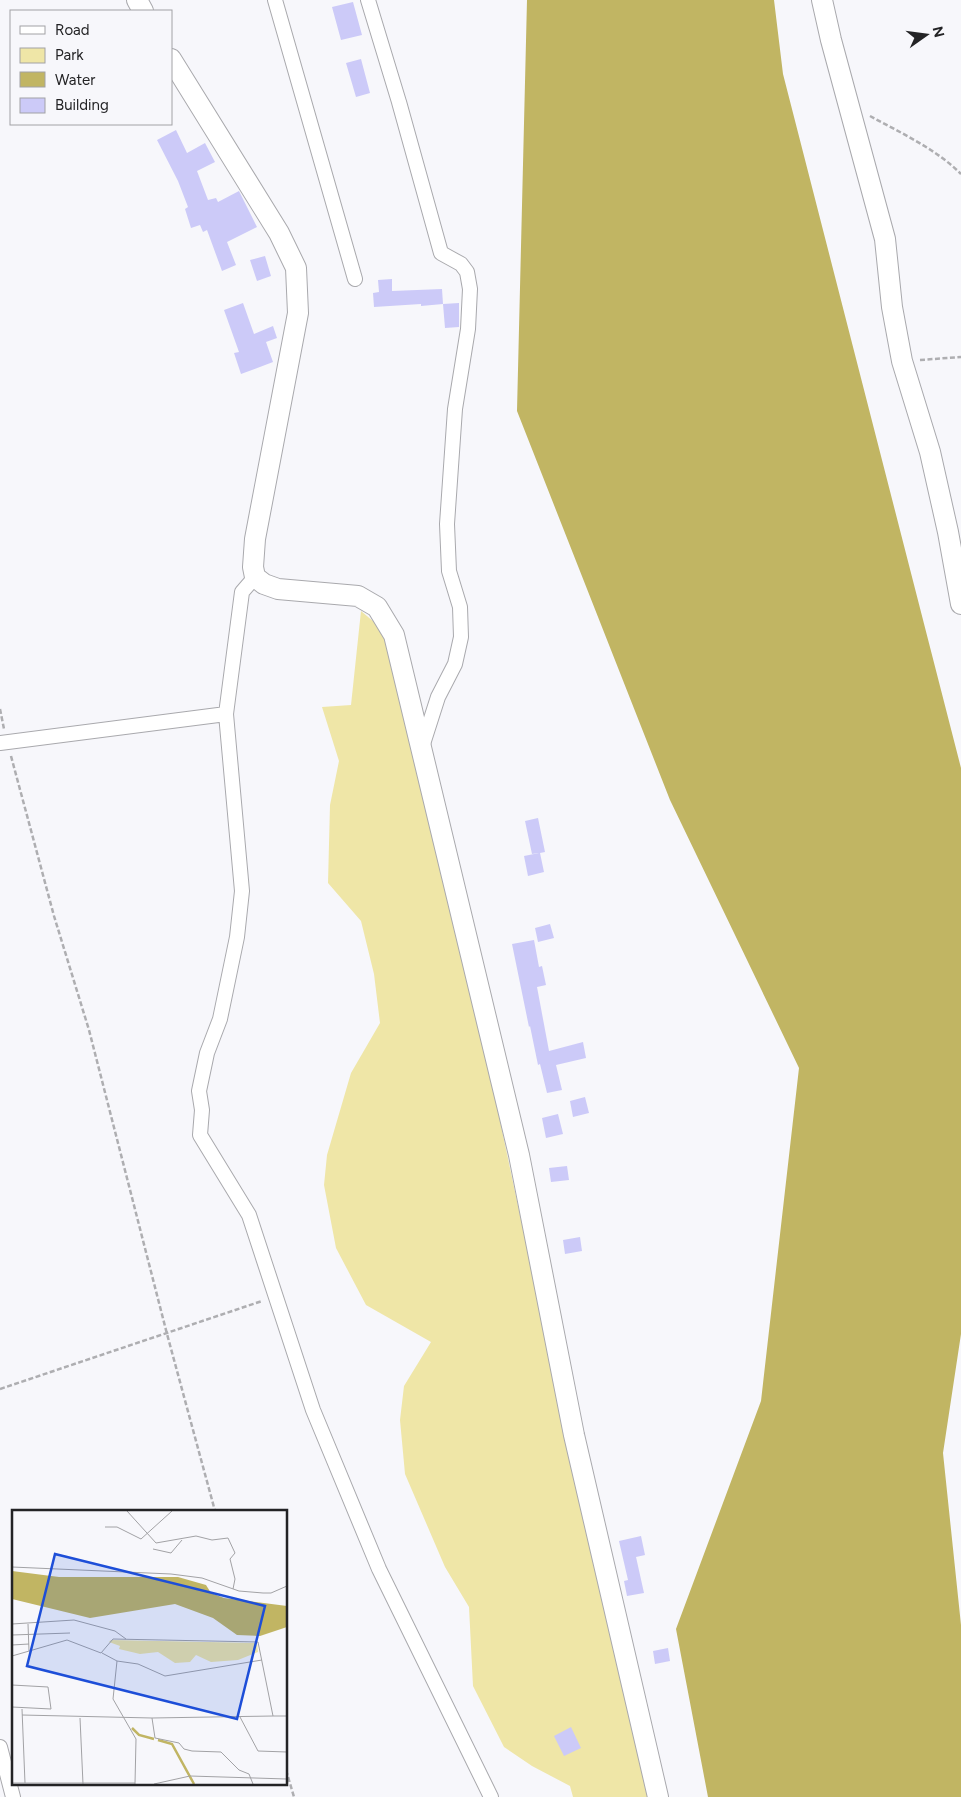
<svg xmlns="http://www.w3.org/2000/svg" width="961" height="1797" font-family="Figtree,sans-serif">
  <rect width="100%" height="100%" fill="#f7f7fb"/>
  <!-- green -->
  <path fill="#efe6a7" d="M361 611 380 627 396 674 465 956 566 1432 648 1797H573L570 1786 532 1766 504 1747 473 1686 469 1607 445 1567 405 1474 400 1420 404 1386 431 1342 366 1305 336 1248 324 1185 327 1155 351 1073 380 1023 374 974 361 921 328 883 330 805 339 761 322 707 351 705Z"/>
  <!-- water -->
  <path fill="#c1b563" d="M527 0H774L783 74 961 768V1334L943 1453 961 1625V1797H708L676 1629 761 1401 799 1068 670 800 517 411Z"/>
  <!-- building -->
  <path fill="#cccaf8" d="M353 2 362 35 341 40 332 7Z
    M361 59 370 93 356 97 346 63Z
    M176 130 187 153 205 143 215 162 197 171 208 200 216 198 218 202 239 191 257 227 227 242 236 265 222 271 207 230 203 232 200 225 191 228 185 209 188 207 178 181 157 140Z
    M265 256 271 276 257 281 250 260Z
    M392 279V291L442 289 443 304 421 306V304L374 307 373 293 379 292 378 280Z
    M243 303 254 334 273 326 277 338 266 342 273 362 241 374 234 353 239 352 224 310Z
    M459 303V327L445 328 443 304Z
    M538 818 545 852 540 853 544 872 528 876 524 856 539 853 532 854 525 821Z
    M550 924 554 938 538 942 535 928Z
    M534 940 539 967 542 966 546 985 537 987 549 1051 583 1042 586 1058 556 1065 562 1090 547 1093 540 1064 538 1065 530 1026 529 1027 512 944Z
    M585 1097 589 1113 573 1117 570 1101Z
    M558 1114 563 1134 546 1138 542 1118Z
    M567 1166 569 1180 551 1182 549 1168Z
    M580 1237 582 1251 565 1254 563 1240Z
    M641 1536 645 1555 636 1557 644 1593 627 1596 624 1581 628 1580 619 1541Z
    M668 1648 670 1661 655 1664 653 1651Z
    M571 1727 581 1748 564 1756 554 1736Z"/>
  <g fill="none" stroke-linecap="round" stroke-linejoin="round">
    <defs>
      <path id="minor" d="M275 0 355 279
        M368 0 399 102 441 253 461 264 467 272 470 289 468 329 455 409 447 524 449 571 460 607 461 637 455 664 438 697 422 747
        M226 714 242 891 237 937 220 1019 207 1053 199 1091 202 1110 200 1135 249 1215 313 1410 379 1569 491 1797
        M0 743 226 714 242 592 255 577
        M0 1747 13 1797"/>
      <path id="secondary" d="M137 0 143 11
        M822 0 831 40 885 239 892 307 902 361 930 452 948 532 961 604
        M171 59 279 233 296 268 298 313 255 539 253 567 255 577 264 584 278 589 358 596 377 607 394 635 519 1155 574 1435 658 1797"/>
    </defs>
    <!-- minor casing -->
    <use href="#minor" stroke="#a9a9ad" stroke-width="16"/>
    <!-- secondary casing -->
    <use href="#secondary" stroke="#a9a9ad" stroke-width="22"/>
    <!-- path -->
    <path stroke="#aeaeb1" stroke-width="2.5" stroke-dasharray="5 2.5" stroke-linecap="butt" d="M870 116C901 133 936 149 961 174
      M920 360 961 357
      M0 709 4 729
      M11 756 54 916 89 1030 167 1334 215 1511
      M0 1389 262 1301
      M286 1770 294 1797"/>
    <!-- minor -->
    <use href="#minor" stroke="#fff" stroke-width="14"/>
    <!-- secondary -->
    <use href="#secondary" stroke="#fff" stroke-width="20"/>
  </g>
  <!-- overview -->
  <g transform="translate(12 1510)">
    <rect width="275" height="275" fill="#f7f7fb"/>
    <path d="M99 130 245 133 246 142 226 150 199 152 184 145 178 152 163 153 146 142 128 144 107 139 108 136 97 132Z" fill="#efe6a7"/>
    <path d="M0 61 47 67H166L194 75 199 83 212 88 275 96V117L248 126 225 125 201 108 163 94 78 108 0 89Z" fill="#c1b563"/>
    <path fill="none" stroke="#c1b563" stroke-width="2.5" d="M120 218 127 225 142 229M146 230 160 234 182 274"/>
    <path fill="none" stroke="#a2a2a5" stroke-width="1" d="M115 1 144 33 184 26 200 30 216 28 223 43 218 49 223 69 221 79M93 17H105L129 29 160 1M141 39 159 43 170 30M0 57 159 64 190 68 227 81 251 83H259L275 76M0 114 62 110 103 121 114 129M16 114 17 141M0 125 58 123M0 135 17 134M90 143 105 151 101 189 124 229 123 274M0 146 55 130 89 143 101 129 246 132 261 206H275M105 151 126 154 153 166 250 150M0 175 36 177 39 199 0 197M10 199 13 273M10 205 140 208 261 206M228 207 246 241 275 242M68 208 71 274M140 208 143 228 167 233 172 239 180 241 209 242 227 260 237 264 241 274M0 273H123M142 274 178 266 275 269"/>
    <path fill="#1d4ed8" fill-opacity="0.15" stroke="#1d4ed8" stroke-width="2.5" d="M43 44 253 96 225 209 15 156Z"/>
    <rect width="275" height="275" fill="none" stroke="#232325" stroke-width="2.5"/>
  </g>
  <!-- legend -->
  <rect x="10" y="10" width="162" height="115" fill="#f7f7fb" stroke="#a2a2a5"/>
  <rect x="20" y="26" width="25" height="8" fill="#ffffff" stroke="#a2a2a5"/>
  <text x="55" y="35" font-size="15" fill="#232325">Road</text>
  <rect x="20" y="48" width="25" height="15" fill="#efe6a7" stroke="#a2a2a5"/>
  <text x="55" y="60" font-size="15" fill="#232325">Park</text>
  <rect x="20" y="72" width="25" height="15" fill="#c1b563" stroke="#a2a2a5"/>
  <text x="55" y="85" font-size="15" fill="#232325">Water</text>
  <rect x="20" y="98" width="25" height="15" fill="#cccaf8" stroke="#a2a2a5"/>
  <text x="55" y="110" font-size="15" fill="#232325">Building</text>
  <!-- north arrow -->
  <g transform="translate(926 35) rotate(76)" stroke="#f7f7fb" stroke-width="4" paint-order="stroke">
  <path d="M0-4L9 19L0 12L-9 19Z" fill="#232325"/>
  <text y="-8" font-size="14" font-weight="bold" text-anchor="middle" fill="#232325">N</text>
  </g>
</svg>
